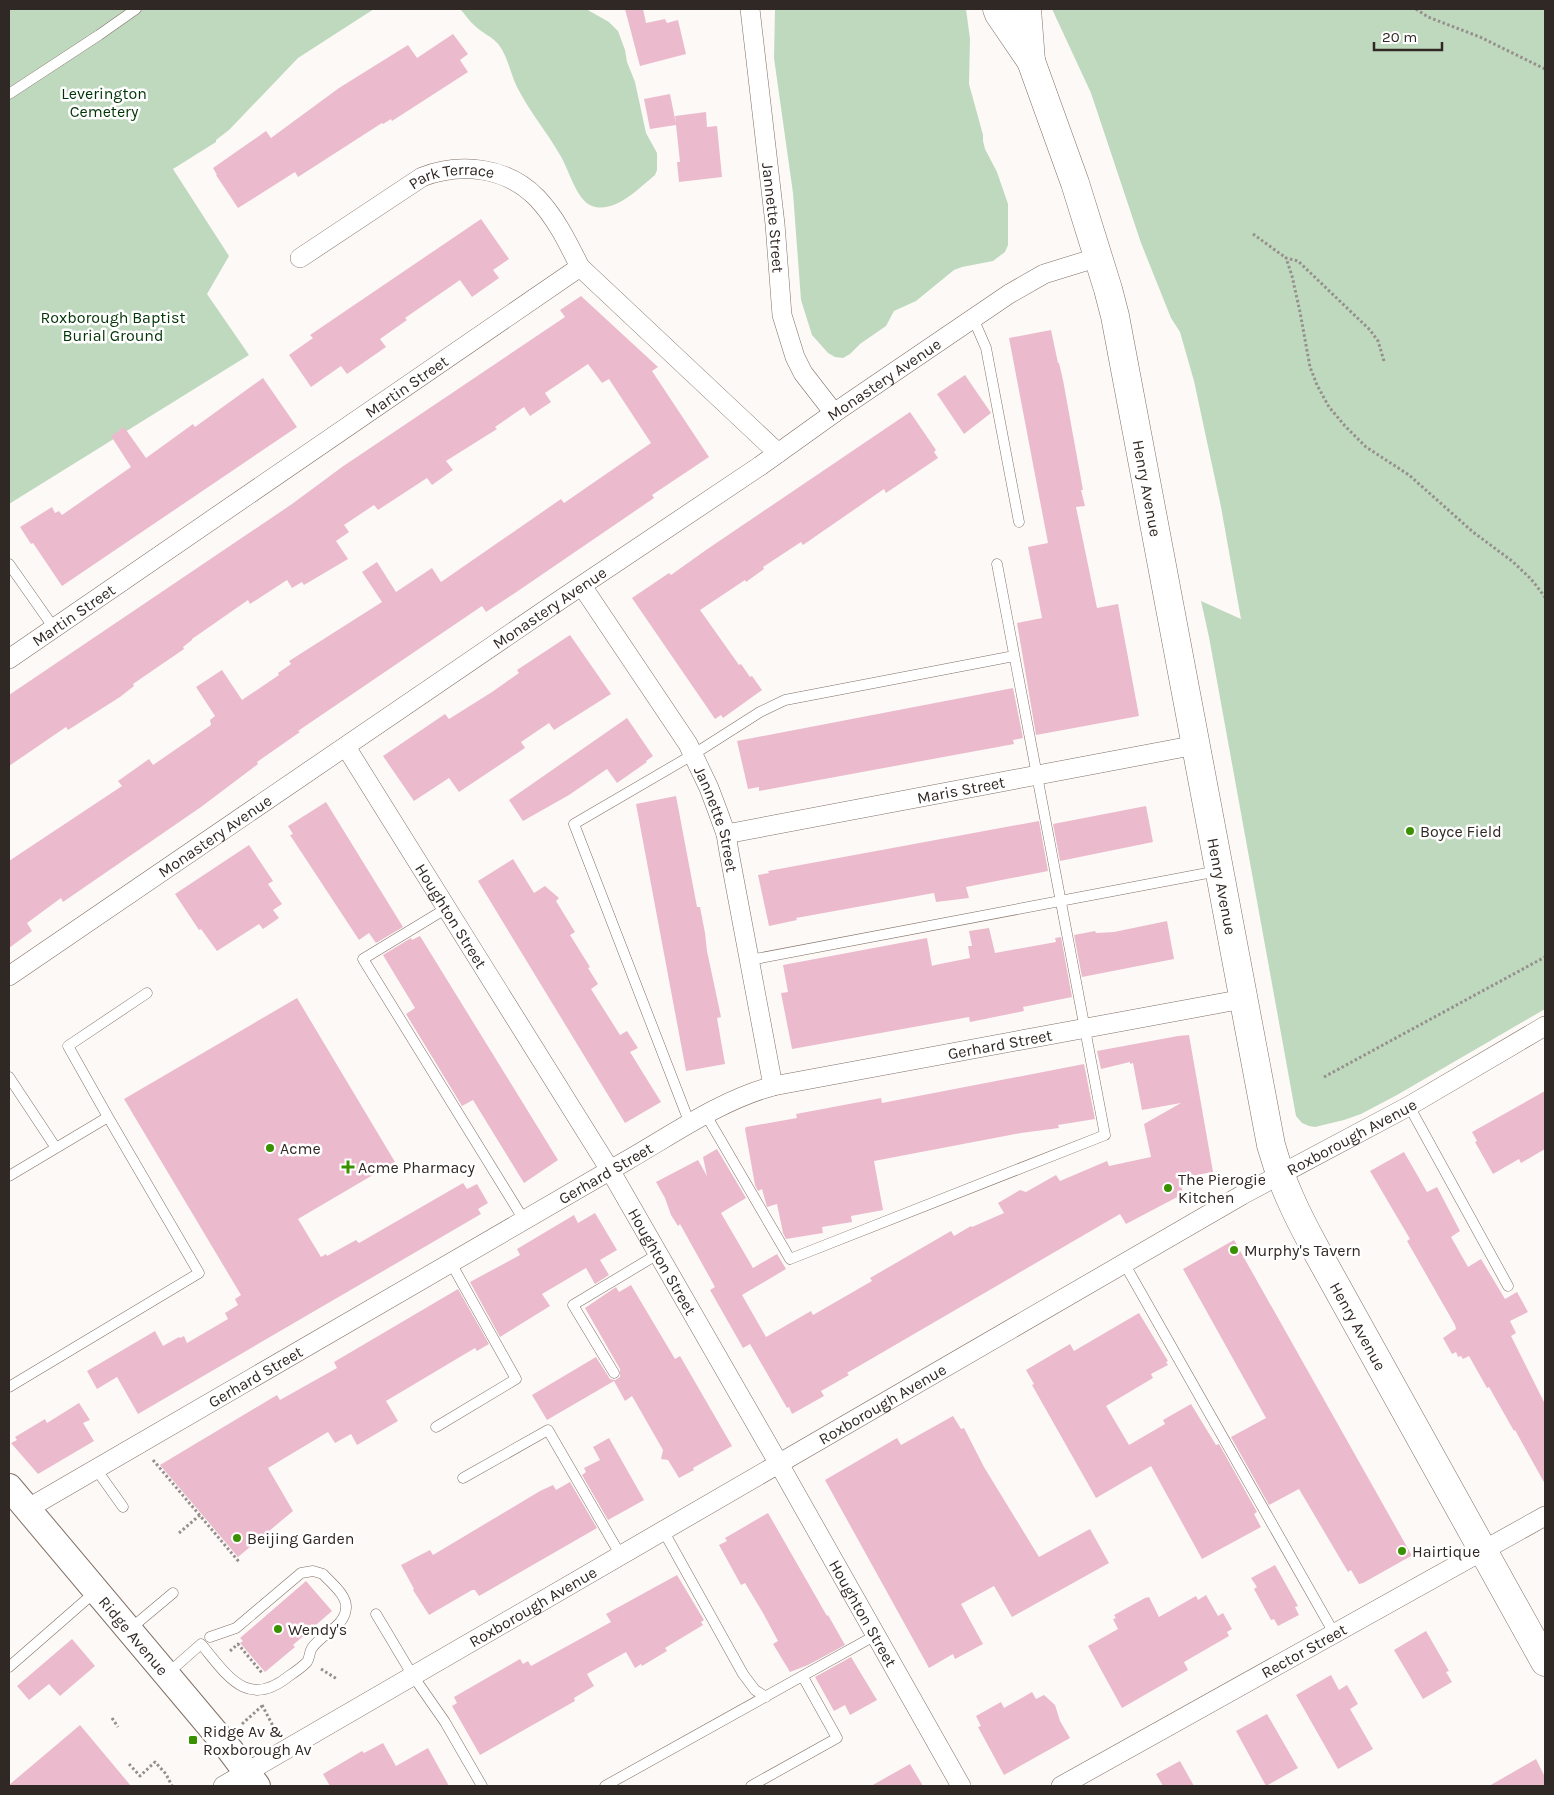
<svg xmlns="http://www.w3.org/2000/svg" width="1554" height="1795" font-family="Karla,sans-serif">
  <rect width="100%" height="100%" fill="#fdf9f7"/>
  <!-- green -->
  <path fill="#bfd9be" d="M9 9H374L298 58 229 130 216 140V142L173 169 229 256 207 294 249 355 9 504Z
    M460 9H586L609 22 618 31 625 50 627 62 635 82 646 133 657 153V170L655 175C639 188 615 214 592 206 576 200 569 169 560 155 547 132 529 111 517 87 510 73 508 57 499 45 493 37 482 33 475 26 469 21 465 14 460 9Z
    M775 9H966L970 39 969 84 983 135V141L985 149 997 172 1008 204V245L1005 252 993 261 962 267 954 270 916 301 894 311 886 326 860 344 850 354 843 358 835 357 828 353 812 335 801 300 793 193 774 58Z
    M1052 9H1545V1009L1397 1095 1361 1114 1344 1120 1315 1127 1309 1126 1302 1123 1296 1116 1209 637 1201 601 1241 619 1221 507 1194 381 1180 332 1171 318 1141 243 1091 93Z"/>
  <!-- building -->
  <path fill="#ebbbcd" d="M625 9H643L646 23 665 19 667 23 678 20 686 54 640 66Z
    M453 34 468 54 460 60 468 72 392 121 391 119 383 124 382 123 298 177 295 172 238 208 216 175H217L213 168 266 131 271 138 339 88 408 45 417 58Z
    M670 94 676 124 675 116 706 112 707 127 717 126 722 177 679 182 677 162H680L676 125 650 129 644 99Z
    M481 219 509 259 493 270 499 278 472 297 460 280 405 318 407 320 380 339 386 347 347 374 341 366 311 387 289 355 313 338 310 335Z
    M581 296 658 367 652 371 709 457 652 495 654 498 515 593 486 612 482 606 298 731 300 732 257 762 258 764 201 807 63 902 61 898 27 923 32 931 9 948V861L122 786 118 781 149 759 153 765 211 725 210 720 215 716 196 687 222 670 242 700 279 675 278 673 291 664 289 661 382 602 362 572 377 562 396 592 432 568 441 582 561 499 564 503 651 443 609 379 602 383 588 364 545 393 551 402 530 416 524 407 495 427 497 429 446 461 453 470 432 485 427 478 378 510 374 505 344 525 349 532 336 541 348 559 304 585 302 582 292 588 287 580 250 604 248 600 192 639V640L183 647 184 649 133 684 134 686 120 697 68 730 66 727 9 766V695L292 504 342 467 565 317 560 310Z
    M1051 330 1058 363H1059L1063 380 1083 490H1081L1085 506 1076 507 1097 608 1118 604 1139 716 1036 735 1017 623 1042 618 1028 547 1048 543 1009 338Z
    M965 375 991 413 964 434 937 394Z
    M263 378 297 427 62 586 33 543 31 544 20 527 52 507 55 513 59 511 62 515 131 467 111 436 124 427 146 458 193 424 195 427Z
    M910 412 936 450 934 452 938 458 886 493 884 489 803 545 801 542 763 567 764 569 746 582 745 580 700 610 739 665 741 664 750 677 752 676 762 690 723 718 721 715 715 719 632 598 669 573 671 575 706 550Z
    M570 635 611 694 554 730 549 723 521 742 525 748 459 792 449 778 414 801 383 756 445 714 449 719 492 692 519 673 517 670Z
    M1013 688 1023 738 1013 740 1014 744 759 791V787L748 789 737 741Z
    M627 718 653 756 646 761 647 762 617 783 607 769 569 795 523 821 509 800Z
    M676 796 697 907H700L705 933 707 951 721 1017 717 1018 725 1064 686 1071 636 804Z
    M326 802 403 927 376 943 369 933 359 940 290 835 293 834 288 826Z
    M1146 806 1153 842 1060 861 1053 824Z
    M1039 821 1048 871 966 887 969 898 936 902 934 893 796 918 797 920 769 926 758 875 769 873 768 871Z
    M249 845 273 881 268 884 282 904 273 910 279 918 263 929 259 924 217 951 201 929 199 930 175 894Z
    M513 859 534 893 545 886 559 898 556 901 575 932 570 935 590 967 588 968 598 984 591 989 620 1035 627 1031 638 1048 630 1052 661 1102 625 1123 478 881Z
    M1167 921 1174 959 1082 977 1074 935 1095 931 1096 933 1114 932Z
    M989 928 995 953 1056 942 1055 938 1061 937 1072 997 1023 1007 1024 1011 970 1022 969 1017 792 1049 781 993 788 992 783 965 927 938 932 966 935 965 970 958 968 946H972L969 931Z
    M420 936 558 1160 524 1183 473 1100 462 1106 406 1014 415 1008 383 955 411 938 412 940Z
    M297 998 395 1162 298 1219 321 1257 326 1254 327 1256 356 1240 359 1243 463 1183 467 1189 477 1184 488 1203 478 1209 481 1214 138 1414 117 1377 97 1389 87 1371 155 1331 163 1346 179 1337 180 1338 184 1336 187 1343 228 1319 225 1313 238 1305 235 1299 241 1295 124 1099Z
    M1189 1035 1213 1172 1180 1178 1183 1194 1126 1224 1120 1214 847 1373 849 1375 821 1391 824 1396 792 1414 789 1407 787 1408 750 1344 743 1348 710 1290 715 1287 680 1224 678 1226 671 1215 665 1198 656 1182 698 1160 707 1176 703 1157 717 1149 746 1198 721 1213 753 1268 777 1254 786 1269 742 1295 766 1337 811 1311 813 1315 872 1281 870 1278 951 1231 954 1236 971 1226 972 1227 1004 1213 998 1203 1020 1190 1026 1192 1056 1175 1060 1181 1107 1161 1109 1166 1151 1157 1144 1124 1181 1103 1142 1110 1133 1063 1130 1064V1062L1101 1069 1097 1051 1178 1036Z
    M1084 1064 1095 1119 1058 1125 1059 1128 1021 1133 874 1161 883 1210 851 1216 852 1222 822 1227 823 1233 786 1239 783 1233 777 1204 767 1207 762 1189 758 1191 755 1185 745 1129 746 1127 797 1118 796 1114 865 1101 881 1098 882 1103Z
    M1545 1091V1149L1521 1163 1519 1159 1493 1174 1475 1142 1477 1141 1472 1132Z
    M1404 1152 1427 1192 1437 1187 1460 1231 1451 1237 1468 1267 1481 1259 1505 1299 1517 1292 1528 1312 1510 1321 1516 1333 1511 1336 1545 1404V1484L1515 1430 1514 1431 1489 1387 1487 1388 1469 1356 1463 1359 1461 1356 1458 1357 1456 1352 1452 1354 1443 1338 1456 1329 1455 1325 1407 1241 1410 1239 1370 1171Z
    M595 1213 617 1250 600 1260 609 1275 595 1284 586 1268 542 1294 550 1306 500 1337 470 1282 520 1255 517 1249 574 1215 578 1223Z
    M1234 1240 1411 1554V1556L1363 1583 1359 1584 1351 1570 1348 1572 1299 1489 1269 1505 1231 1437 1266 1418 1183 1269Z
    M631 1285 675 1359 680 1356 732 1446 693 1468 694 1470 679 1478 668 1460 661 1459 663 1450 632 1396 625 1401 614 1381 547 1420 532 1395 596 1357 610 1379 615 1380 620 1377V1369L585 1308 616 1287 619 1292Z
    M458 1289 489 1344 477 1351 475 1348 386 1401 398 1421 357 1445 351 1434 335 1443 328 1432 268 1468 293 1511 238 1557 160 1465 277 1395 280 1400 337 1368 334 1362Z
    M1139 1313 1168 1361 1166 1362 1168 1365 1151 1374 1153 1378 1106 1406 1129 1445 1165 1424 1163 1420 1191 1404 1216 1445 1219 1444 1257 1512 1254 1514 1261 1527 1202 1559 1151 1466 1096 1498 1032 1385 1034 1384 1026 1370 1070 1344 1074 1351Z
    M79 1403 90 1420 83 1423 94 1441 38 1474 11 1443 17 1440 15 1437 45 1419 47 1423Z
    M953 1416 961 1429 964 1428 984 1467 1039 1557 1090 1529 1109 1563 1012 1617 994 1586 961 1604 983 1644 955 1659 953 1654 929 1668 825 1480 897 1438 901 1445Z
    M609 1438 644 1500 608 1520 582 1475 586 1472 584 1468 600 1460 593 1447Z
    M570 1482 597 1528 479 1596 475 1590H472L429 1615 413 1590 414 1589 401 1565 430 1550 433 1555 540 1491 553 1485 556 1490Z
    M768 1513 827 1616 828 1615 845 1645 808 1665 790 1672 773 1644 778 1641 763 1613 745 1583 741 1585 719 1545 727 1541 725 1538Z
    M1275 1565 1298 1606 1295 1607 1299 1615 1278 1626 1274 1619 1271 1620 1254 1589 1257 1587 1251 1578Z
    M677 1575 704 1620 701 1622 703 1625 665 1648 667 1651 642 1666 641 1664 635 1668 626 1652 587 1674 594 1686 574 1698 575 1701 480 1755 452 1706 457 1703 454 1697 520 1659 523 1664 528 1661 531 1666 611 1622 606 1614Z
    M306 1581 332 1611 293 1645 295 1647 265 1672 240 1643 243 1641 240 1638Z
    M1206 1595 1218 1616 1223 1613 1232 1629 1227 1632 1229 1636 1184 1662 1188 1670 1122 1708 1088 1646 1118 1629 1113 1619 1116 1618 1114 1615 1145 1598 1149 1597 1159 1617 1196 1596 1198 1600Z
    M1426 1631 1449 1671 1446 1672 1452 1682 1423 1699 1394 1650Z
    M72 1639 95 1666 60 1696 49 1684 29 1700 17 1686Z
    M851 1657 877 1700 850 1715 845 1705 834 1711 815 1677Z
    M1331 1675 1339 1690 1347 1685 1358 1704 1350 1709 1373 1749 1338 1769 1296 1695Z
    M1032 1692 1036 1699 1044 1695 1055 1705 1060 1721 1070 1738 1004 1775 978 1727 981 1726 976 1716 1001 1702 1004 1708Z
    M1267 1714 1298 1768 1266 1786 1236 1731Z
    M80 1725 131 1786H9V1785Z
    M383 1743 396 1766 428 1748 449 1786H330L323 1774 362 1751 364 1753Z
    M1536 1759 1545 1777V1786H1489Z
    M1180 1761 1194 1786H1163L1156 1774Z
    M910 1764 923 1786H871Z"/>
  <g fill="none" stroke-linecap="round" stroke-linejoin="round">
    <defs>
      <path id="service" d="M9 94 99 35 136 9
        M973 318 986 348 1019 522
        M9 564 54 628
        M447 908 363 959 524 1220
        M750 960 1218 871
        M9 1077 56 1148 9 1176
        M1409 1106 1508 1286
        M706 1115 790 1259 1105 1135 997 564
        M108 1117 68 1046 147 993
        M690 1124 574 824 694 754 760 712 785 700 1014 656
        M1124 1263 1334 1633
        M614 1373 573 1305 658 1254
        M9 1387 199 1273 108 1117 56 1148
        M436 1427 516 1379 451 1263
        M96 1469 123 1507
        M463 1478 548 1430 621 1556
        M664 1532 743 1674 755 1690 766 1697
        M376 1614 413 1676 445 1722 482 1786
        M130 1629 173 1593
        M9 1667 95 1592
        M167 1674 201 1644C227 1675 247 1710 289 1676 295 1672 302 1667 307 1662 310 1658 309 1652 312 1648 322 1633 345 1627 346 1608 347 1595 331 1583 323 1574L313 1571 301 1573 236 1628 210 1637
        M605 1786 876 1635
        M751 1786 837 1738 803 1677"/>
      <g id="minor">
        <path id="s1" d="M750 9 775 224 782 315 795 357 803 373 834 413"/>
        <path id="s2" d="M300 258 422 177C461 162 507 167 537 198 556 218 568 243 580 267L778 453"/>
        <path id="s3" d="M582 586 688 744 709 788 718 812 726 834 729 852 773 1086"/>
        <path id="s4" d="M9 659 580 267"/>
        <path id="s5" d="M346 747 610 1170 779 1464 961 1786"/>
        <path id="s6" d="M726 834 1196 745"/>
        <path id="s7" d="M9 976 557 602 760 466 834 413 1009 294 1044 274 1099 257"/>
        <path id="s8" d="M27 1509 626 1161C673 1134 721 1100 773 1086L1243 999"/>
        <path id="s9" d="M223 1786 1242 1195 1409 1106 1545 1026"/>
        <path id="s10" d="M1061 1786 1545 1516"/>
      </g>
      <g id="secondary">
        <path id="s11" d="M9 1487 230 1750 257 1786"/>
      </g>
      <g id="primary">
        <path id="s12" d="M997 9 999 14 1031 61 1075 183 1108 289 1115 316 1271 1145C1282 1184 1296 1213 1315 1248L1545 1662"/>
        <path d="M1027 9 1031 61"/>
      </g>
    </defs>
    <!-- service casing -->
    <use href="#service" stroke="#817065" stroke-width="11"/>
    <!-- minor casing -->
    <use href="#minor" stroke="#817065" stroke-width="20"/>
    <!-- secondary casing -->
    <use href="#secondary" stroke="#817065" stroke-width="28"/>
    <!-- primary casing -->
    <use href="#primary" stroke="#817065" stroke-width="29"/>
    <!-- path -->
    <path stroke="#96908d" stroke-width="3" stroke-dasharray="2.5 2.5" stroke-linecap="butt" d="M1416 9 1428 17 1480 37 1545 69
      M1253 234 1286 258
      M1384 361 1378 341 1370 330 1298 261 1286 258 1292 276 1300 312 1310 367 1317 385 1329 407 1345 426 1366 447 1409 475 1473 532 1512 561 1531 579 1545 597
      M1324 1077 1545 957
      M153 1460 240 1563
      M179 1533 200 1515
      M230 1651 238 1644 262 1673
      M321 1669 337 1679
      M262 1705 273 1726
      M112 1718 118 1727
      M242 1724 262 1706
      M129 1764 140 1776 155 1762 166 1774 172 1786"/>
    <!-- service -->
    <use href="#service" stroke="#fff" stroke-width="10"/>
    <!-- minor -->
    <use href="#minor" stroke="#fff" stroke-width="19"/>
    <!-- secondary -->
    <use href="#secondary" stroke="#fff" stroke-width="26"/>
    <!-- primary -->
    <use href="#primary" stroke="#fff" stroke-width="28"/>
  </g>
  <!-- markers -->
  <g fill="#399100" stroke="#fff" stroke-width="2">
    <circle cx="1410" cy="831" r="5"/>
    <circle cx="270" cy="1148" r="5"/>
    <path d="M345.5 1159.5h5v5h5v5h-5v5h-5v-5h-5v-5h5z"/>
    <circle cx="1168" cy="1188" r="5"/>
    <circle cx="1234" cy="1250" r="5"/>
    <circle cx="237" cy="1538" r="5"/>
    <circle cx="1402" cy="1551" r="5"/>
    <circle cx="278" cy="1629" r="5"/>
    <rect x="188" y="1735" width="10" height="10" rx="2.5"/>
  </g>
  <g text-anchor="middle" stroke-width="5" stroke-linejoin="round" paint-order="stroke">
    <!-- park labels -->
    <g font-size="16" fill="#013405" stroke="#fff">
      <text x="104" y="99">Leverington<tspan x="104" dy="18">Cemetery</tspan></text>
      <text x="113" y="323">Roxborough Baptist<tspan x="113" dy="18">Burial Ground</tspan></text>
    </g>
    <!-- street labels -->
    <g font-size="16" fill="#302824" stroke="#fff">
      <text dy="6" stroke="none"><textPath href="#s2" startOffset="176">Park Terrace</textPath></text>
      <text dy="6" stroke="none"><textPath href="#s1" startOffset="210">Jannette Street</textPath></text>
      <text dy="6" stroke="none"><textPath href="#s7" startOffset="1059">Monastery Avenue</textPath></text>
      <text dy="6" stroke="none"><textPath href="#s4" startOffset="482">Martin Street</textPath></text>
      <text dy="6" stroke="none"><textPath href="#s12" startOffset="506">Henry Avenue</textPath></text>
      <text dy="6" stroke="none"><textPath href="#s7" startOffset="654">Monastery Avenue</textPath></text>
      <text dy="6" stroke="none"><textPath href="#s4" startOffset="78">Martin Street</textPath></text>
      <text dy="6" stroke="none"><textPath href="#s6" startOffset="239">Maris Street</textPath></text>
      <text dy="6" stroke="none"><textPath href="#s3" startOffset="271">Jannette Street</textPath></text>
      <text dy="6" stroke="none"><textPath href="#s7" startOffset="249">Monastery Avenue</textPath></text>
      <text dy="6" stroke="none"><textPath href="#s12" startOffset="911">Henry Avenue</textPath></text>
      <text dy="6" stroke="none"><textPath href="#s5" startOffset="199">Houghton Street</textPath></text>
      <text dy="6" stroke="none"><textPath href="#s8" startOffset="1089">Gerhard Street</textPath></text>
      <text dy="6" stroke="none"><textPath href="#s9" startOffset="1302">Roxborough Avenue</textPath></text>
      <text dy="6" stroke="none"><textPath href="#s8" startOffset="669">Gerhard Street</textPath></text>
      <text dy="6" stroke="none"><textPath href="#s5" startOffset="604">Houghton Street</textPath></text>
      <text dy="6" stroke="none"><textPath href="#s12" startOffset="1376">Henry Avenue</textPath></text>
      <text dy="6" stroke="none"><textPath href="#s8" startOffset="264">Gerhard Street</textPath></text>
      <text dy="6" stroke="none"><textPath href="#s9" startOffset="762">Roxborough Avenue</textPath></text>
      <text dy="6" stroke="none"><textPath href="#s9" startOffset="358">Roxborough Avenue</textPath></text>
      <text dy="6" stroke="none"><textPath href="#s5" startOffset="1009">Houghton Street</textPath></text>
      <text dy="6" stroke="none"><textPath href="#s11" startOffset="194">Ridge Avenue</textPath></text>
      <text dy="6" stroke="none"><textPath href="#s10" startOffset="278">Rector Street</textPath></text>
    </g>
    <!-- poi labels -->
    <g font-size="16" fill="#302824" stroke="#fff" text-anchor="start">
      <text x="1420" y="837">Boyce Field</text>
      <text x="280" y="1154">Acme</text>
      <text x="358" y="1173">Acme Pharmacy</text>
      <text x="1178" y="1185">The Pierogie<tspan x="1178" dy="18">Kitchen</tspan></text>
      <text x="1244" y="1256">Murphy's Tavern</text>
      <text x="247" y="1544">Beijing Garden</text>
      <text x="1412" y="1557">Hairtique</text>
      <text x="288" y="1635">Wendy's</text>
      <text x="203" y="1737">Ridge Av &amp;<tspan x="203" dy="18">Roxborough Av</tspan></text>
    </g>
  </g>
  <!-- border -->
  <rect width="1554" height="1795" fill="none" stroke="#302824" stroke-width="20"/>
  <!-- scale -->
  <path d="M1374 42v8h68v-8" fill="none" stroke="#302824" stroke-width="2.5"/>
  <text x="1382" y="42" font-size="15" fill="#302824" stroke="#ffffff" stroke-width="4" paint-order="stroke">20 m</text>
</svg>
